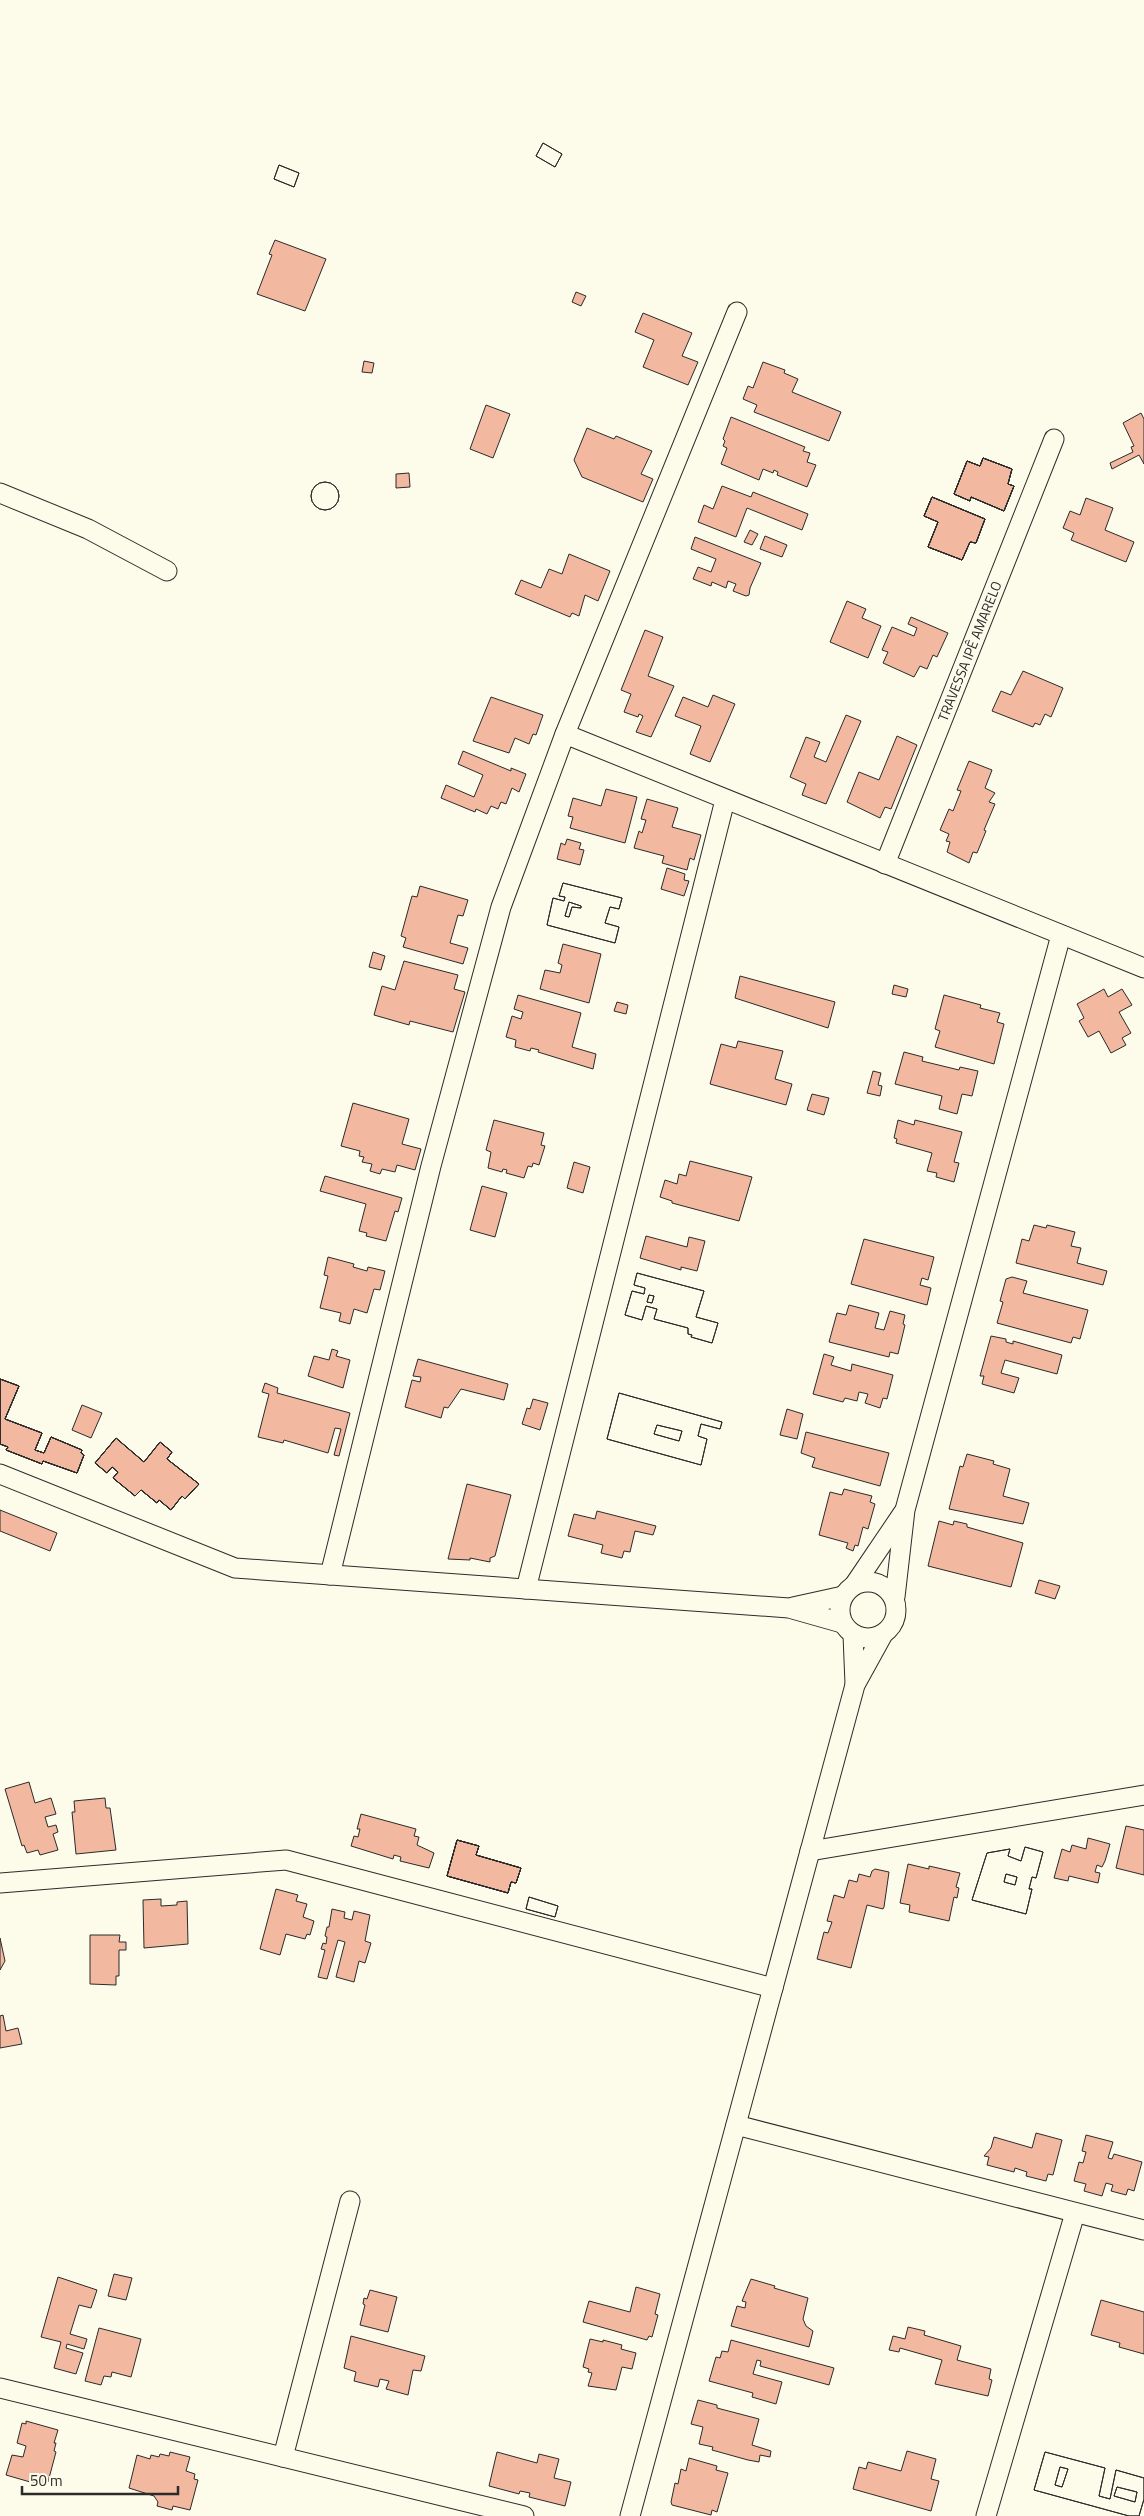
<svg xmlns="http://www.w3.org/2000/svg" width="1144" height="2516" font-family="'Titillium Web',sans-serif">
  <rect width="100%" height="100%" fill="#fdfbea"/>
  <!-- building -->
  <path fill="#f2b8a0" stroke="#2b2b2b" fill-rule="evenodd" d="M543 143 562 154 555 167 536 156Z
    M543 143 562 154 555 167 536 156Z
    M279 165 299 173 294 187 274 179Z
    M279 165 299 173 294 187 274 179Z
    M275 240 326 259 305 311 257 294 272 255 269 254Z
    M576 292 586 296 581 306 572 302Z
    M643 313 692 333 682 356 698 362 688 385 643 367 654 340 635 332Z
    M364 361 374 363 372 373 362 372Z
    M763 362 785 370 784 373 798 379 792 392 841 412 829 441 754 412 757 405 743 399 748 386 753 388Z
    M486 405 510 414 493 458 470 449Z
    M1141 413 1144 419V464L1139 455 1112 469 1110 463 1133 452 1131 447 1134 446 1123 423Z
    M731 417 805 447 803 451 810 453 807 462 816 465 807 487 777 475 778 472 774 470 773 473 763 469 759 480 721 464 727 448 723 446 725 441 723 439Z
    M587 428 614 439 616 436 652 451 641 474 653 479 643 502 582 477 574 460Z
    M983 458 1012 469 1008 484 1014 486 1004 511 971 497 970 501 954 494 967 461 980 466Z
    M983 458 1012 469 1008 484 1014 486 1004 511 971 497 970 501 954 494 967 461 980 466Z
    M983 458 1012 469 1008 484 1014 486 1004 511 971 497 970 501 954 494 967 461 980 466Z
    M983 458 1012 469 1008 484 1014 486 1004 511 971 497 970 501 954 494 967 461 980 466Z
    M983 458 1012 469 1008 484 1014 486 1004 511 971 497 970 501 954 494 967 461 980 466Z
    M409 473 410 487 396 488V474Z
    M311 496a14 14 0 1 1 28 0a14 14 0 1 1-28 0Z
    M311 496a14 14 0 1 1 28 0a14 14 0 1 1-28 0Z
    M722 486 751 497 753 492 808 514 802 530 747 508 736 537 698 522 704 505 713 509Z
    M932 497 985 519 976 543 970 542 962 560 928 547 938 522 924 516Z
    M932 497 985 519 976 543 970 542 962 560 928 547 938 522 924 516Z
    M932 497 985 519 976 543 970 542 962 560 928 547 938 522 924 516Z
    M932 497 985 519 976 543 970 542 962 560 928 547 938 522 924 516Z
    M932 497 985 519 976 543 970 542 962 560 928 547 938 522 924 516Z
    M1086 498 1113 508 1105 530 1134 542 1126 562 1071 540 1074 533 1063 528 1070 511 1080 515Z
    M750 530 758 534 752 545 744 542Z
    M765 536 787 545 782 557 760 549Z
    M695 537 761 563 750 588 749 595 746 596 733 591 736 584 728 581 726 588 712 582 711 586 693 579 698 567 711 572 716 559 691 549Z
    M569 554 610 571 598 601 585 595 579 616 572 613 570 617 515 594 521 580 541 588 549 569 562 574Z
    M847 601 866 609 862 618 881 626 868 658 830 642Z
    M911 617 948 633 937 657 933 655 927 669 920 666 914 677 883 663 888 652 882 650 892 627 914 636 917 628 908 624Z
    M645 630 663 637 648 676 674 686 651 737 636 732 643 716 639 714 638 717 624 712 631 694 621 690Z
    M1023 671 1063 688 1051 717 1045 714 1040 725 1035 723 1033 727 992 711 1001 691 1011 695Z
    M713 695 735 704 710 762 690 754 701 726 675 716 683 697 708 707Z
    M491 697 543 715 536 735 533 734 529 744 515 738 509 753 473 741Z
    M846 715 861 721 826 804 802 795 806 784 790 777 806 737 820 742 814 757 826 762Z
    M897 736 917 745 891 809 885 807 880 818 847 802 859 772 879 780Z
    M463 751 511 771V768L526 774 519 792 512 788 506 804 501 802 498 809 491 806 487 814 476 809 475 812 441 798 446 785 474 797 483 775 458 764Z
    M969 761 992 770 985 788 995 793 989 802 995 804 984 830 986 831 977 853 973 852 969 863 947 852 950 842 946 841 949 834 940 830 949 809 953 811 961 791 957 790Z
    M606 789 637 797 625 843 570 828 573 817 568 816 573 798 601 806Z
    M647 799 678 808 672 827 701 835 694 860 690 858 687 870 662 863 664 856 634 848 639 831 642 833 646 820 641 819Z
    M567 839 581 843 579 849 584 850 580 865 557 859 561 843 565 845Z
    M667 868 685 874 684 880 689 881 684 896 661 889Z
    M563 883 622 898 619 909 610 907 605 923 619 927 615 943 547 925 553 898 564 901 565 897 559 896ZM569 902 581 906V908L572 907 569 917 565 916Z
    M563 883 622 898 619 909 610 907 605 923 619 927 615 943 547 925 553 898 564 901 565 897 559 896ZM569 902 581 906V908L572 907 569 917 565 916Z
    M420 886 468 900 463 916 458 915 450 943 468 948 463 964 403 947 406 938 401 936 410 903 412 896 417 897Z
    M563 944 601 954 589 1003 540 989 545 970 560 973 562 965 558 963Z
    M373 952 385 956 381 970 369 967Z
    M404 961 458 975 454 989 465 992 453 1032 410 1021 409 1025 374 1015 382 986 395 990Z
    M740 976 835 1002 828 1028 735 998Z
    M894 985 908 989 906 997 892 994Z
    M1104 989 1108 997 1122 989 1132 1005 1119 1012 1131 1033 1122 1038 1126 1045 1111 1053 1099 1031 1088 1037 1079 1021 1084 1018 1077 1004Z
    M518 995 581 1013 572 1047 596 1054 593 1069 538 1052 539 1050 531 1048 530 1051 515 1047 516 1040 506 1037 512 1016 521 1019 523 1012 514 1009Z
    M944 995 981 1005 980 1008 1000 1013 997 1022 1004 1024 994 1064 935 1047 940 1031 935 1029Z
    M617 1002 628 1005 626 1014 614 1011Z
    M738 1041 783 1051 775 1079 792 1084 786 1105 710 1084 721 1044 736 1048Z
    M904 1052 923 1057 922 1061 959 1070 960 1067 978 1071 972 1096 962 1094 957 1114 939 1109 942 1096 895 1084Z
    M873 1071 881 1073 878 1085 882 1086 880 1096 867 1093Z
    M812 1094 829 1098 824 1115 807 1110Z
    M353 1103 409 1119 402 1144 421 1149 415 1170 397 1165 395 1172 382 1169 380 1174 370 1171 372 1164 362 1162 364 1157 359 1156 360 1151 341 1146Z
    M494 1120 544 1133 541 1145 545 1146 539 1165 533 1163 532 1167 528 1166 524 1178 506 1173 507 1170 503 1169 502 1172 488 1168 491 1152 486 1150Z
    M898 1120 914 1125 915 1120 962 1132 954 1162 959 1163 954 1182 936 1177 937 1173 927 1171 932 1153 896 1143 897 1139 894 1138Z
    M690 1161 752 1177 739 1221 672 1203V1201L660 1197 665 1180 677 1184 679 1174 686 1176Z
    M574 1162 590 1167 583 1193 567 1188Z
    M325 1176 402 1198 398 1212 395 1211 386 1241 366 1236 367 1233 359 1231 366 1204 320 1191Z
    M482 1186 507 1193 495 1237 470 1230Z
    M1034 1225 1046 1228 1047 1225 1075 1232 1071 1246 1081 1248 1077 1263 1107 1271 1103 1285 1016 1263 1022 1239 1029 1241Z
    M646 1236 687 1247 689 1237 705 1241 697 1271 681 1267V1270L640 1258Z
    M864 1239 934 1257 928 1280 922 1278 920 1285 931 1288 927 1305 851 1284Z
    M328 1257 354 1264 353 1267 367 1271 368 1267 385 1271 380 1290 374 1289 367 1313 354 1309 350 1324 339 1321 341 1313 320 1308 328 1276 324 1275Z
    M637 1273 704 1291 696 1317 718 1323 712 1343 691 1337 692 1335 688 1334V1328L654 1319 657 1309 646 1306 642 1320 625 1315 632 1291 644 1294 645 1288 634 1285ZM649 1295 654 1296 652 1303 647 1302Z
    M637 1273 704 1291 696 1317 718 1323 712 1343 691 1337 692 1335 688 1334V1328L654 1319 657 1309 646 1306 642 1320 625 1315 632 1291 644 1294 645 1288 634 1285ZM649 1295 654 1296 652 1303 647 1302Z
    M1012 1277 1027 1281 1023 1293 1088 1310 1080 1339 1073 1337 1071 1343 997 1323 1003 1302 1000 1301 1006 1279Z
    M849 1305 879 1313 875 1328 884 1330 890 1311 905 1315 903 1324 905 1325 898 1354 890 1352 889 1357 829 1342 837 1313 846 1315Z
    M991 1336 1006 1339V1342L1013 1344V1341L1062 1355 1057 1374 1005 1360 1001 1373 1019 1378 1014 1393 982 1384 984 1376H980Z
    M332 1349 338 1351 336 1356 350 1360 343 1388 308 1376 314 1356 329 1360Z
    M824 1354 834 1357 831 1365 851 1371 852 1364 893 1375 887 1399 883 1398 880 1408 865 1403 868 1394 859 1392 857 1401 845 1398 843 1402 813 1394Z
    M418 1359 508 1384 504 1400 461 1389 448 1408 444 1407 441 1418 405 1407 412 1380 420 1382 421 1377 413 1376Z
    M0 1379 19 1386 5 1419 42 1433 35 1450 44 1453 51 1437 82 1450 81 1453 84 1455 77 1473 43 1461 42 1464 6 1450 8 1447 0 1444Z
    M0 1379 19 1386 5 1419 42 1433 35 1450 44 1453 51 1437 82 1450 81 1453 84 1455 77 1473 43 1461 42 1464 6 1450 8 1447 0 1444Z
    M0 1379 19 1386 5 1419 42 1433 35 1450 44 1453 51 1437 82 1450 81 1453 84 1455 77 1473 43 1461 42 1464 6 1450 8 1447 0 1444Z
    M0 1379 19 1386 5 1419 42 1433 35 1450 44 1453 51 1437 82 1450 81 1453 84 1455 77 1473 43 1461 42 1464 6 1450 8 1447 0 1444Z
    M0 1379 19 1386 5 1419 42 1433 35 1450 44 1453 51 1437 82 1450 81 1453 84 1455 77 1473 43 1461 42 1464 6 1450 8 1447 0 1444Z
    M265 1383 278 1388 277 1393 350 1413 339 1456 334 1455 341 1429 335 1428 328 1453 284 1440 283 1443 258 1437 269 1394 262 1392Z
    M619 1393 722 1422 720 1429 701 1424 698 1436 707 1439 701 1465 607 1439ZM657 1425 682 1431 679 1441 654 1434Z
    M619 1393 722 1422 720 1429 701 1424 698 1436 707 1439 701 1465 607 1439ZM657 1425 682 1431 679 1441 654 1434Z
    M533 1399 548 1403 540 1430 522 1424 527 1408 530 1409Z
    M82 1405 102 1413 91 1438 72 1430Z
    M787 1409 803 1414 797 1439 780 1435Z
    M806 1432 889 1453 880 1486 812 1467 815 1458 801 1453Z
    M116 1438 144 1462 160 1442 172 1452 167 1459 199 1484 185 1499 182 1496 171 1510 159 1500 157 1503 141 1490 135 1496 113 1478 118 1472 112 1467 107 1473 95 1463Z
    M116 1438 144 1462 160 1442 172 1452 167 1459 199 1484 185 1499 182 1496 171 1510 159 1500 157 1503 141 1490 135 1496 113 1478 118 1472 112 1467 107 1473 95 1463Z
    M116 1438 144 1462 160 1442 172 1452 167 1459 199 1484 185 1499 182 1496 171 1510 159 1500 157 1503 141 1490 135 1496 113 1478 118 1472 112 1467 107 1473 95 1463Z
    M116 1438 144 1462 160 1442 172 1452 167 1459 199 1484 185 1499 182 1496 171 1510 159 1500 157 1503 141 1490 135 1496 113 1478 118 1472 112 1467 107 1473 95 1463Z
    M116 1438 144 1462 160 1442 172 1452 167 1459 199 1484 185 1499 182 1496 171 1510 159 1500 157 1503 141 1490 135 1496 113 1478 118 1472 112 1467 107 1473 95 1463Z
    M967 1454 994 1461 993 1464 1010 1469 1003 1496 1029 1503 1023 1524 949 1509 960 1466 963 1467Z
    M467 1484 511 1495 495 1556 490 1558V1562L470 1558V1560L448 1559Z
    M844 1489 872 1496 870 1502 875 1504 868 1529 863 1527 858 1546 855 1545 853 1551 846 1548 848 1543 819 1535 830 1492 842 1495Z
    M0 1510 57 1533 50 1551 0 1531Z
    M597 1511 656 1526 653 1535 635 1531 630 1552 624 1551 622 1558 601 1553 603 1545 568 1536 574 1514 595 1519Z
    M939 1521 953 1525 954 1521 967 1524V1527L1023 1543 1011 1587 928 1566Z
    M1039 1580 1060 1586 1055 1599 1035 1593Z
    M29 1782 35 1803 51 1798 56 1814 45 1817 48 1827 56 1825 58 1832 53 1834 58 1850 40 1855 38 1850 27 1853 24 1845 22 1846 5 1789Z
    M105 1798 106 1808H110L116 1850 76 1854 72 1812H75L74 1801Z
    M361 1814 416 1829 414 1836 419 1837 417 1845 434 1853 429 1868 400 1861 401 1857 394 1855 393 1859 351 1846 354 1836 358 1837 360 1829H357Z
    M1126 1826 1144 1830V1875L1116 1868Z
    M1088 1838 1110 1844 1105 1861 1102 1867 1097 1865 1095 1872 1100 1873 1098 1883 1069 1876 1068 1881 1054 1878 1062 1849 1070 1852 1072 1845 1086 1849Z
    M457 1840 479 1846 476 1855 521 1868 516 1883 511 1882 508 1893 447 1876Z
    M457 1840 479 1846 476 1855 521 1868 516 1883 511 1882 508 1893 447 1876Z
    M457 1840 479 1846 476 1855 521 1868 516 1883 511 1882 508 1893 447 1876Z
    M457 1840 479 1846 476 1855 521 1868 516 1883 511 1882 508 1893 447 1876Z
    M457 1840 479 1846 476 1855 521 1868 516 1883 511 1882 508 1893 447 1876Z
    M1025 1847 1043 1852 1036 1878 1032 1877 1029 1889H1032L1026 1914 972 1900 987 1853 1010 1849 1008 1856 1021 1861ZM1006 1874 1017 1877 1015 1885 1004 1882Z
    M1025 1847 1043 1852 1036 1878 1032 1877 1029 1889H1032L1026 1914 972 1900 987 1853 1010 1849 1008 1856 1021 1861ZM1006 1874 1017 1877 1015 1885 1004 1882Z
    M908 1864 929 1869V1866L960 1873 956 1887 959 1888 957 1898 954 1897 949 1921 909 1912 910 1905 900 1903Z
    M875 1869 889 1872 884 1907 883 1909 867 1905 851 1968 817 1959 824 1932 828 1933 832 1922 827 1921 834 1895 844 1898 849 1880 857 1882 859 1874 870 1877 872 1871Z
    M276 1889 298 1895 296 1901 307 1904 303 1917 314 1921 310 1935 307 1934 305 1939 286 1934 280 1955 260 1949Z
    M529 1897 558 1906 555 1917 526 1909Z
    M529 1897 558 1906 555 1917 526 1909Z
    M161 1899V1906L177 1905V1902L187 1901 188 1944 144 1948 143 1900Z
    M332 1909 345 1912 344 1918 352 1920 354 1911 370 1915 365 1941 371 1943 365 1963 359 1961 354 1982 336 1977 345 1942 338 1940 327 1979 318 1977 325 1950 321 1949 323 1943 326 1944 327 1937 325 1936 327 1927H329Z
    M90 1935H120L119 1942H126V1950H119V1976H116V1985L90 1984Z
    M0 1938 5 1961 0 1970Z
    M3 2015 6 2031 18 2028 22 2044 0 2048V2016Z
    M1036 2133 1062 2140 1053 2175 1048 2174 1046 2181 1026 2176 1027 2172 1015 2168 1014 2172 987 2165 989 2157 984 2156 991 2148 994 2137 1032 2148Z
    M1086 2135 1113 2142 1108 2158 1112 2159 1114 2154 1142 2162 1134 2191 1128 2189 1126 2195 1111 2191 1113 2185 1106 2183 1102 2196 1084 2191 1086 2184 1074 2181 1079 2162 1083 2163 1086 2152 1082 2151Z
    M114 2274 132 2278 126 2300 108 2296Z
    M58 2277 97 2290 91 2308 79 2305 70 2334 87 2339 84 2349 67 2344 66 2348 83 2353 76 2374 54 2368 61 2342 41 2337Z
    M751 2279 775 2286 774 2288 808 2298 803 2319 806 2326 813 2331 809 2347 731 2326 737 2306 745 2308 746 2302 742 2301Z
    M636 2287 660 2294 655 2314 658 2315 652 2337 649 2336 647 2340 583 2322 589 2301 630 2312Z
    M370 2290 397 2297 388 2332 360 2325 365 2305 363 2304 364 2298 367 2299Z
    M1101 2300 1144 2312V2354L1119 2347 1120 2343 1091 2335Z
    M908 2327 925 2331 924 2335 961 2346 957 2360 991 2369 989 2379 992 2380 988 2396 935 2384 942 2360 900 2348 899 2352 889 2350 893 2336 905 2339Z
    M99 2328 141 2339 131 2377 112 2372 111 2377 104 2376 101 2385 85 2381Z
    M351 2336 425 2356 421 2371 413 2370 408 2395 386 2389 389 2381 380 2379 378 2387 354 2381 356 2372 344 2368Z
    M590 2339 603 2342V2340L622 2345 621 2349 636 2353 632 2369 622 2367 616 2390 588 2386 592 2373 588 2372 589 2369 583 2367Z
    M731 2340 834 2368 829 2385 760 2366 761 2361 757 2360 753 2374 782 2382 776 2404 752 2397 753 2393 709 2381 716 2357 720 2358 722 2351 728 2352Z
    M698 2400 717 2405V2408L759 2419 752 2445 771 2451 770 2457 760 2455 759 2462 748 2460 712 2450 713 2447 699 2444 703 2427 691 2424Z
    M26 2421 58 2430 54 2443H56L54 2451 56 2452 48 2482H46L44 2486 6 2475 12 2455 23 2457 26 2446 17 2443 22 2423 26 2424Z
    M907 2451 936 2459 931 2479 939 2481 931 2511 853 2489 859 2467 866 2469 868 2462 901 2471Z
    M170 2452 190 2457 186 2471 195 2474 194 2479 198 2480 190 2510 173 2506 172 2510 157 2506 158 2502 154 2496 129 2488 137 2455 150 2459 151 2455 159 2457 160 2454 169 2456Z
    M497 2452 537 2463 539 2454 559 2459 554 2478 571 2482 565 2506 529 2497 530 2493 520 2491 519 2494 489 2486Z
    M1045 2452 1105 2468 1099 2496 1110 2499 1116 2470 1144 2478V2499L1139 2516H1129L1034 2490ZM1060 2467 1068 2469 1062 2487 1055 2485ZM1117 2487 1137 2492 1135 2502 1114 2496Z
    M1045 2452 1105 2468 1099 2496 1110 2499 1116 2470 1144 2478V2499L1139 2516H1129L1034 2490ZM1060 2467 1068 2469 1062 2487 1055 2485ZM1117 2487 1137 2492 1135 2502 1114 2496Z
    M689 2458 717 2466 716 2470 728 2473 717 2512 712 2510 711 2515 672 2505 671 2502 675 2483 678 2484 681 2469 686 2471Z"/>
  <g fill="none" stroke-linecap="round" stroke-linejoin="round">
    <defs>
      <g id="minor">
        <path d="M0 493 88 529 167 571"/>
        <path d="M565 734 737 312"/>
        <path id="s1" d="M885 864 1054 439"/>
        <path d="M0 1474 235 1568 789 1608 842 1623"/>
        <path d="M330 1575 431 1166 501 907 565 734 1144 968"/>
        <circle cx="868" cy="1610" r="28"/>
        <path d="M855 1584 903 1513"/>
        <path d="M526 1589 725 800"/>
        <path d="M895 1597 905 1510 1061 935"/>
        <path d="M793 1607 843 1596"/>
        <path d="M853 1635 855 1684"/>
        <path d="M810 1851 1144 1795"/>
        <path d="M0 1883 286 1860 773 1988"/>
        <path d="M736 2125 1144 2230"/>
        <path d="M0 2388 524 2516"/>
        <path d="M283 2457 350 2201"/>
        <path d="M630 2516 855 1685 882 1636"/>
        <path d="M986 2516 1075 2213"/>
      </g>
    </defs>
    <!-- minor casing -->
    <use href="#minor" stroke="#2b2b2b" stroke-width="21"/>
    <!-- minor -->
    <use href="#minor" stroke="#fdfbea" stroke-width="19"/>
  </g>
  <g text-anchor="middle" stroke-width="4" stroke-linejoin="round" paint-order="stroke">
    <!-- street labels -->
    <g font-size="14" fill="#2b2b2b" stroke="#fdfbea">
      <text dy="5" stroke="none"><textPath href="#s1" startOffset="229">TRAVESSA IPÊ AMARELO</textPath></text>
    </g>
  </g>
  <!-- scale -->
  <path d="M22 2486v8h156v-8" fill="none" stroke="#2b2b2b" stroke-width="2.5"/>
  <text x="30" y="2486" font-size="15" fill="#2b2b2b" stroke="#fdfbea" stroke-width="4" paint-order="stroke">50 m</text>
</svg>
